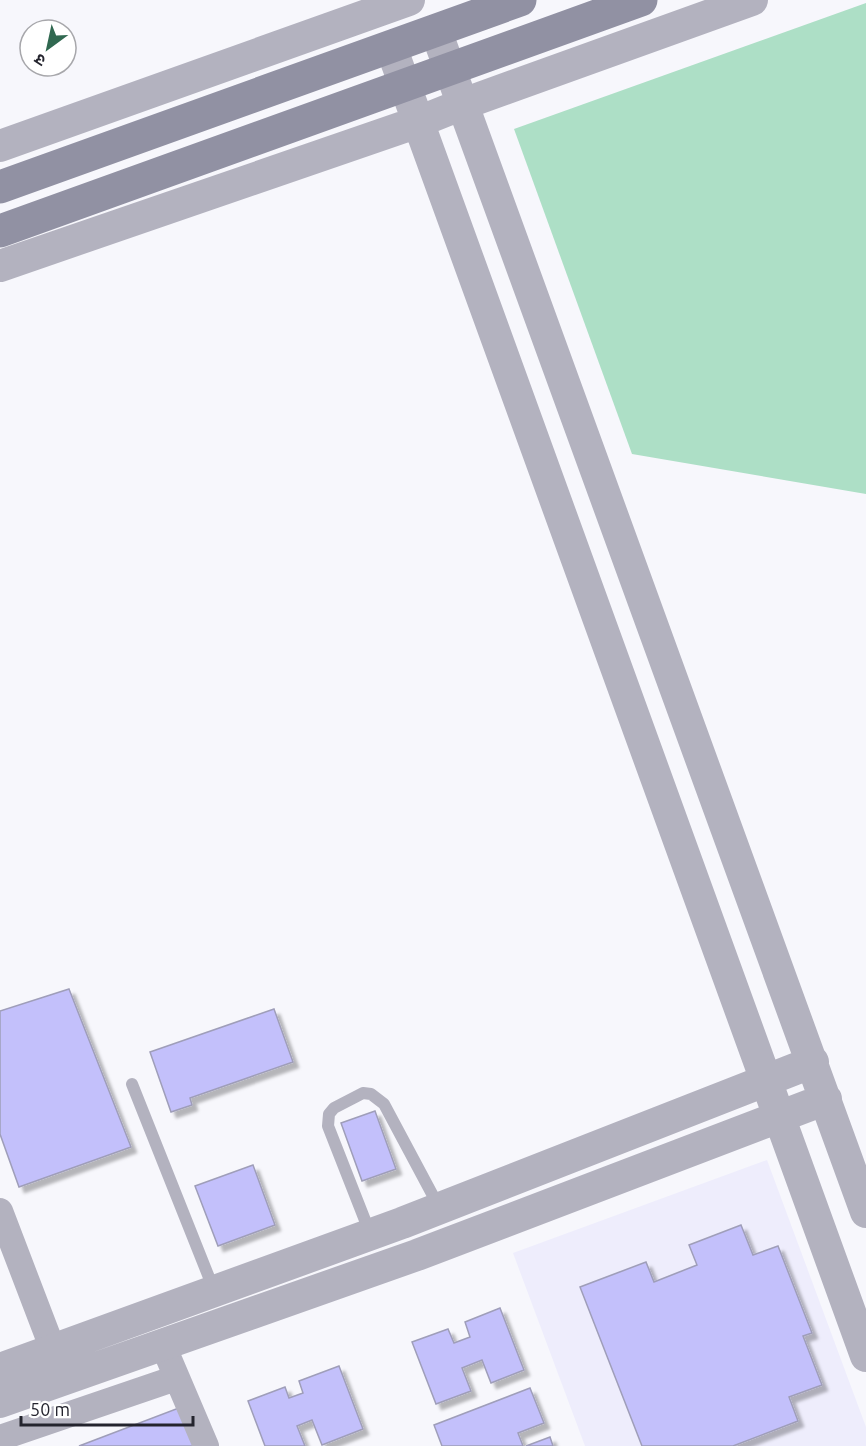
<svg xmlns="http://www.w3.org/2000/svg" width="866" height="1446" font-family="Ubuntu,'Noto Sans Devanagari',sans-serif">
  <defs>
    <filter id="shadow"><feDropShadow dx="5.5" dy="5.5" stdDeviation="1.5" flood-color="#0004"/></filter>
  </defs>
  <rect width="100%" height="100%" fill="#f7f7fc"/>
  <!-- built -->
  <path fill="#eeedfc" d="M767 1160 866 1427V1446H585L513 1253Z"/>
  <!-- green -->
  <path fill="#addfc6" d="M866 3V494L632 454 514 129Z"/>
  <!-- building -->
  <path fill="#c3c0fb" stroke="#9f9eb9" stroke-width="1.5" filter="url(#shadow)" d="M69 989 131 1147 19 1187 0 1134V1011Z
    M274 1009 293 1062 190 1098 192 1105 171 1112 150 1052Z
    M375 1111 396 1169 362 1181 341 1123Z
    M253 1165 275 1225 218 1246 195 1186Z
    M741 1225 753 1255 778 1246 812 1333 803 1336 822 1385 789 1397 798 1421 733 1446H642L580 1287 646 1262 654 1282 697 1265 689 1245Z
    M500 1308 524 1370 491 1383 482 1360 462 1368 471 1391 436 1404 412 1342 448 1329 454 1343 470 1337 465 1322Z
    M339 1366 363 1429 322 1445 312 1420 297 1426 305 1446H265L248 1401 285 1387 289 1398 303 1393 299 1381Z
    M530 1388 544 1423 518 1433 523 1446H442L434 1425Z
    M184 1406 195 1446H79Z
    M550 1437 553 1446H526Z"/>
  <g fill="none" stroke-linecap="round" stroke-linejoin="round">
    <!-- service -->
    <path stroke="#b3b2bf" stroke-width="12" d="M132 1084 214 1290
      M370 1233 328 1126 329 1114 334 1108 363 1093 371 1094 384 1104 439 1207"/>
    <!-- minor -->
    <path stroke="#b3b2bf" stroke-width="26" d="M0 1211 60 1368
      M163 1345 206 1446
      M0 1438 176 1378"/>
    <!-- tertiary -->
    <path stroke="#b3b2bf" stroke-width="32" d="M436 31 866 1212
      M391 47 866 1356
      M0 146 409 0
      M0 266 418 122 463 104 752 0
      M0 1369 402 1223 813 1062
      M0 1402 417 1255 826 1099"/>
    <!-- secondary -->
    <path stroke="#9191a3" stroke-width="33" d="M0 187 520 0
      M0 231 641 0"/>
  </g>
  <!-- north arrow -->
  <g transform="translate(48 48) rotate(213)"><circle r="28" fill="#ffffff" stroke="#a7a7ab" stroke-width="1.5"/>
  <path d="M0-4.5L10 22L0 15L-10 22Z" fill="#306850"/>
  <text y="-9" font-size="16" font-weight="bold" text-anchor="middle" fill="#24242e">उ</text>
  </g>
  <!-- scale -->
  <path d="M21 1416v9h172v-9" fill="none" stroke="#24242e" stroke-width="3"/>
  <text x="30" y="1416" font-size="18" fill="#24242e" stroke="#ffffff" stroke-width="4.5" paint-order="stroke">50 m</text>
</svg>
